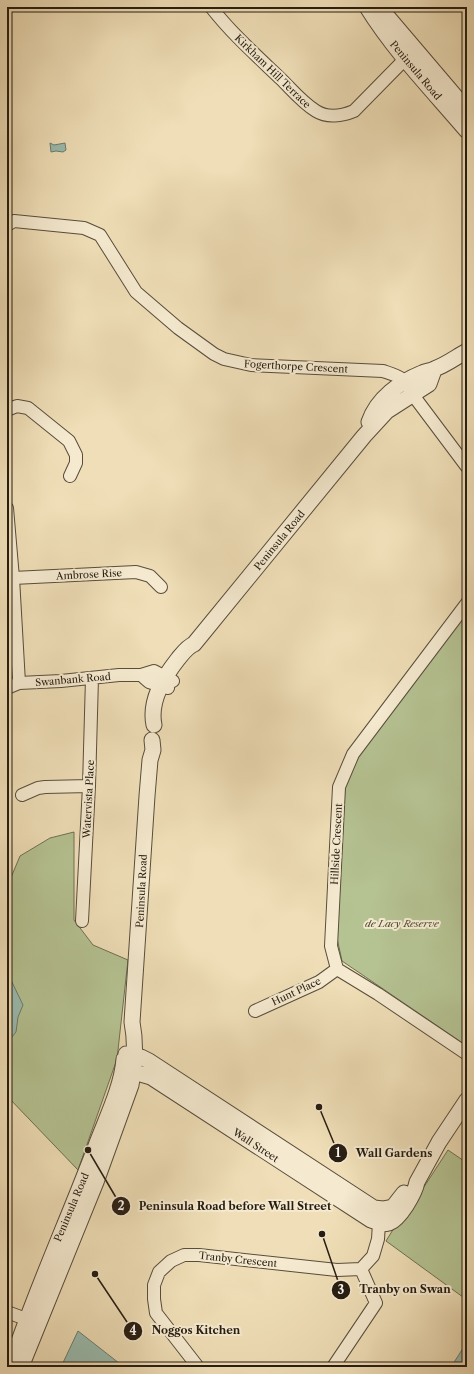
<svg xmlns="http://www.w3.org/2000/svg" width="474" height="1374" font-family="'Libre Caslon Text',serif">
  <rect width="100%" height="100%" fill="#efdeb7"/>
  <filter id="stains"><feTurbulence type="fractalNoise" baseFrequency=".005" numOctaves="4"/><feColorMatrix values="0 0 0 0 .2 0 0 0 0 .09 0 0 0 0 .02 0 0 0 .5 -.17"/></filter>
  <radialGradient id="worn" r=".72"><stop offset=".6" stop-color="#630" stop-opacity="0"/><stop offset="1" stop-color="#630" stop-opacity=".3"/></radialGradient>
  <!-- green -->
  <path fill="#b5c292" stroke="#6e7052" d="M467 603V1046L342 961 337 938 346 771Z
    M74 832V920L93 945 128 960 117 1059 78 1170 7 1096V887L20 856 50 838Z
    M448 1150 467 1163V1300L386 1241 394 1228 405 1216Z"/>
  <!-- water -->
  <path fill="#9abcaf" stroke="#6c7c70" d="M50 143 54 145 65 143 66 150 63 152 56 151 51 152Z
    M7 977 10 978 23 1005 18 1017 16 1032 7 1043Z
    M78 1331 124 1367H61Z
    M467 1342V1367H451Z"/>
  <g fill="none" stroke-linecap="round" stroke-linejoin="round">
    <defs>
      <path id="minor" d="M211 7C232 34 257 56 282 80 292 90 303 103 316 111 327 118 342 116 354 111L411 53
        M7 225 14 221 84 228 100 235 136 292 178 328 214 354 224 359 251 365 383 371C401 377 404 377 413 395L467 467
        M7 410 17 406 28 408 69 441 76 455V463L70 476
        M7 508 13 578 19 683
        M13 578 136 572 150 576 161 587
        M467 603 353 754 339 787 331 946 337 969 378 994 467 1054
        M141 675 149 682 168 688
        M7 688 19 683 61 681 119 675H141L154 671 173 681
        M22 795 38 788 45 787 89 786
        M82 921 89 786 92 678
        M255 1011 319 982 337 969
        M361 1269 373 1256 378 1239 379 1223
        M7 1312 34 1322
        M198 1367 156 1313 154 1299V1285L159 1272 171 1261 184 1255H199L337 1270 361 1269
        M333 1367 376 1303 361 1269"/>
      <path id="tertiary" d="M367 7C395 52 433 91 467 131
        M373 7 387 16 467 110
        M369 422C377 398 400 382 422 373 426 371 431 371 434 369 446 365 456 357 467 351
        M154 725C149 701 163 678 178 659 183 653 187 647 194 644L364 436 387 411 429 384 434 370
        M126 1054 141 1057 149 1061 374 1208 383 1209 393 1207 404 1193
        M124 1069 151 1077 371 1220C377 1222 383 1225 389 1223 400 1219 415 1193 417 1182L439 1142 467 1100
        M10 1367C35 1291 69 1218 97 1143 107 1117 122 1086 124 1059
        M21 1367 96 1182 131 1085C135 1064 136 1043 132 1022L147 796 150 760 153 750 152 740"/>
    </defs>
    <!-- minor casing -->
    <use href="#minor" stroke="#584d3b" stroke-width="14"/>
    <!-- tertiary casing -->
    <use href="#tertiary" stroke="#584d3b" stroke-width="17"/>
    <!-- minor -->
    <use href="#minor" stroke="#f5ead0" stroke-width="12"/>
    <!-- tertiary -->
    <use href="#tertiary" stroke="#f5ead0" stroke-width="15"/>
  </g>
  <g text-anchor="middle" stroke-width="4" stroke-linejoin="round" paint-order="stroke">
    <!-- street labels -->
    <g font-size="10" fill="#261d12" stroke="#f5ead0">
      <text transform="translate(416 70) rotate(50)" y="4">Peninsula Road</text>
      <text transform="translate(273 71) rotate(44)" y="4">Kirkham Hill Terrace</text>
      <text transform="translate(296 366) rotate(3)" y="4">Fogerthorpe Crescent</text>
      <text transform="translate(279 540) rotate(-51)" y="4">Peninsula Road</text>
      <text transform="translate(89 574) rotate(-3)" y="4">Ambrose Rise</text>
      <text transform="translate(73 679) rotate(-5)" y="4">Swanbank Road</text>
      <text transform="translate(88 799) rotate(-87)" y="4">Watervista Place</text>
      <text transform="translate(336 844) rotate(-87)" y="4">Hillside Crescent</text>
      <text transform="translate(141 891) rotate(-87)" y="4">Peninsula Road</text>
      <text transform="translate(296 991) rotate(-25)" y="4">Hunt Place</text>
      <text transform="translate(256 1145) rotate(33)" y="4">Wall Street</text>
      <text transform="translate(71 1207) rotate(-67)" y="4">Peninsula Road</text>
      <text transform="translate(238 1259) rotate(6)" y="4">Tranby Crescent</text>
    </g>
    <!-- park labels -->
    <g font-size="10" font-style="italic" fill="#514f38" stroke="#f5ead0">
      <text x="402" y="927">de Lacy Reserve</text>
    </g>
  </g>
  <!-- callouts -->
  <path fill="none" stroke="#261d12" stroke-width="1.5" d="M319 1107L338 1153M88 1150L121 1206M322 1234L341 1290M95 1274L133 1331"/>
  <g fill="#261d12" stroke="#f5ead0" stroke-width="1.5">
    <circle cx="319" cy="1107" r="4"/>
    <circle cx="88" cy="1150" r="4"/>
    <circle cx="322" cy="1234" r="4"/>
    <circle cx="95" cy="1274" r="4"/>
    <circle cx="338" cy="1153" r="10"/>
    <circle cx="121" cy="1206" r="10"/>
    <circle cx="341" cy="1290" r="10"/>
    <circle cx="133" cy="1331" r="10"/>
  </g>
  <g font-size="12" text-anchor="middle" font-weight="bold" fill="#fff">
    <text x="338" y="1157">1</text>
    <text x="121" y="1210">2</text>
    <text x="341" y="1294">3</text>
    <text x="133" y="1335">4</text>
  </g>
  <g font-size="11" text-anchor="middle" font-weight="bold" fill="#261d12" stroke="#f5ead0" stroke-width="4" stroke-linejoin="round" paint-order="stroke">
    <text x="394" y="1157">Wall Gardens</text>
    <text x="235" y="1210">Peninsula Road before Wall Street</text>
    <text x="405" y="1293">Tranby on Swan</text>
    <text x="196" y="1334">Noggos Kitchen</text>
  </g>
  <!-- margin -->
  <rect width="474" height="1374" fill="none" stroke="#efdeb7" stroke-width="24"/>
  <rect x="8" y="8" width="458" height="1358" fill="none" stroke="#261d12" stroke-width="2"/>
  <rect x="12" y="12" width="450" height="1350" fill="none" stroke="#261d12"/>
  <rect width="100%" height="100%" filter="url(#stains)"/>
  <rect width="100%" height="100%" fill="url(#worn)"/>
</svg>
